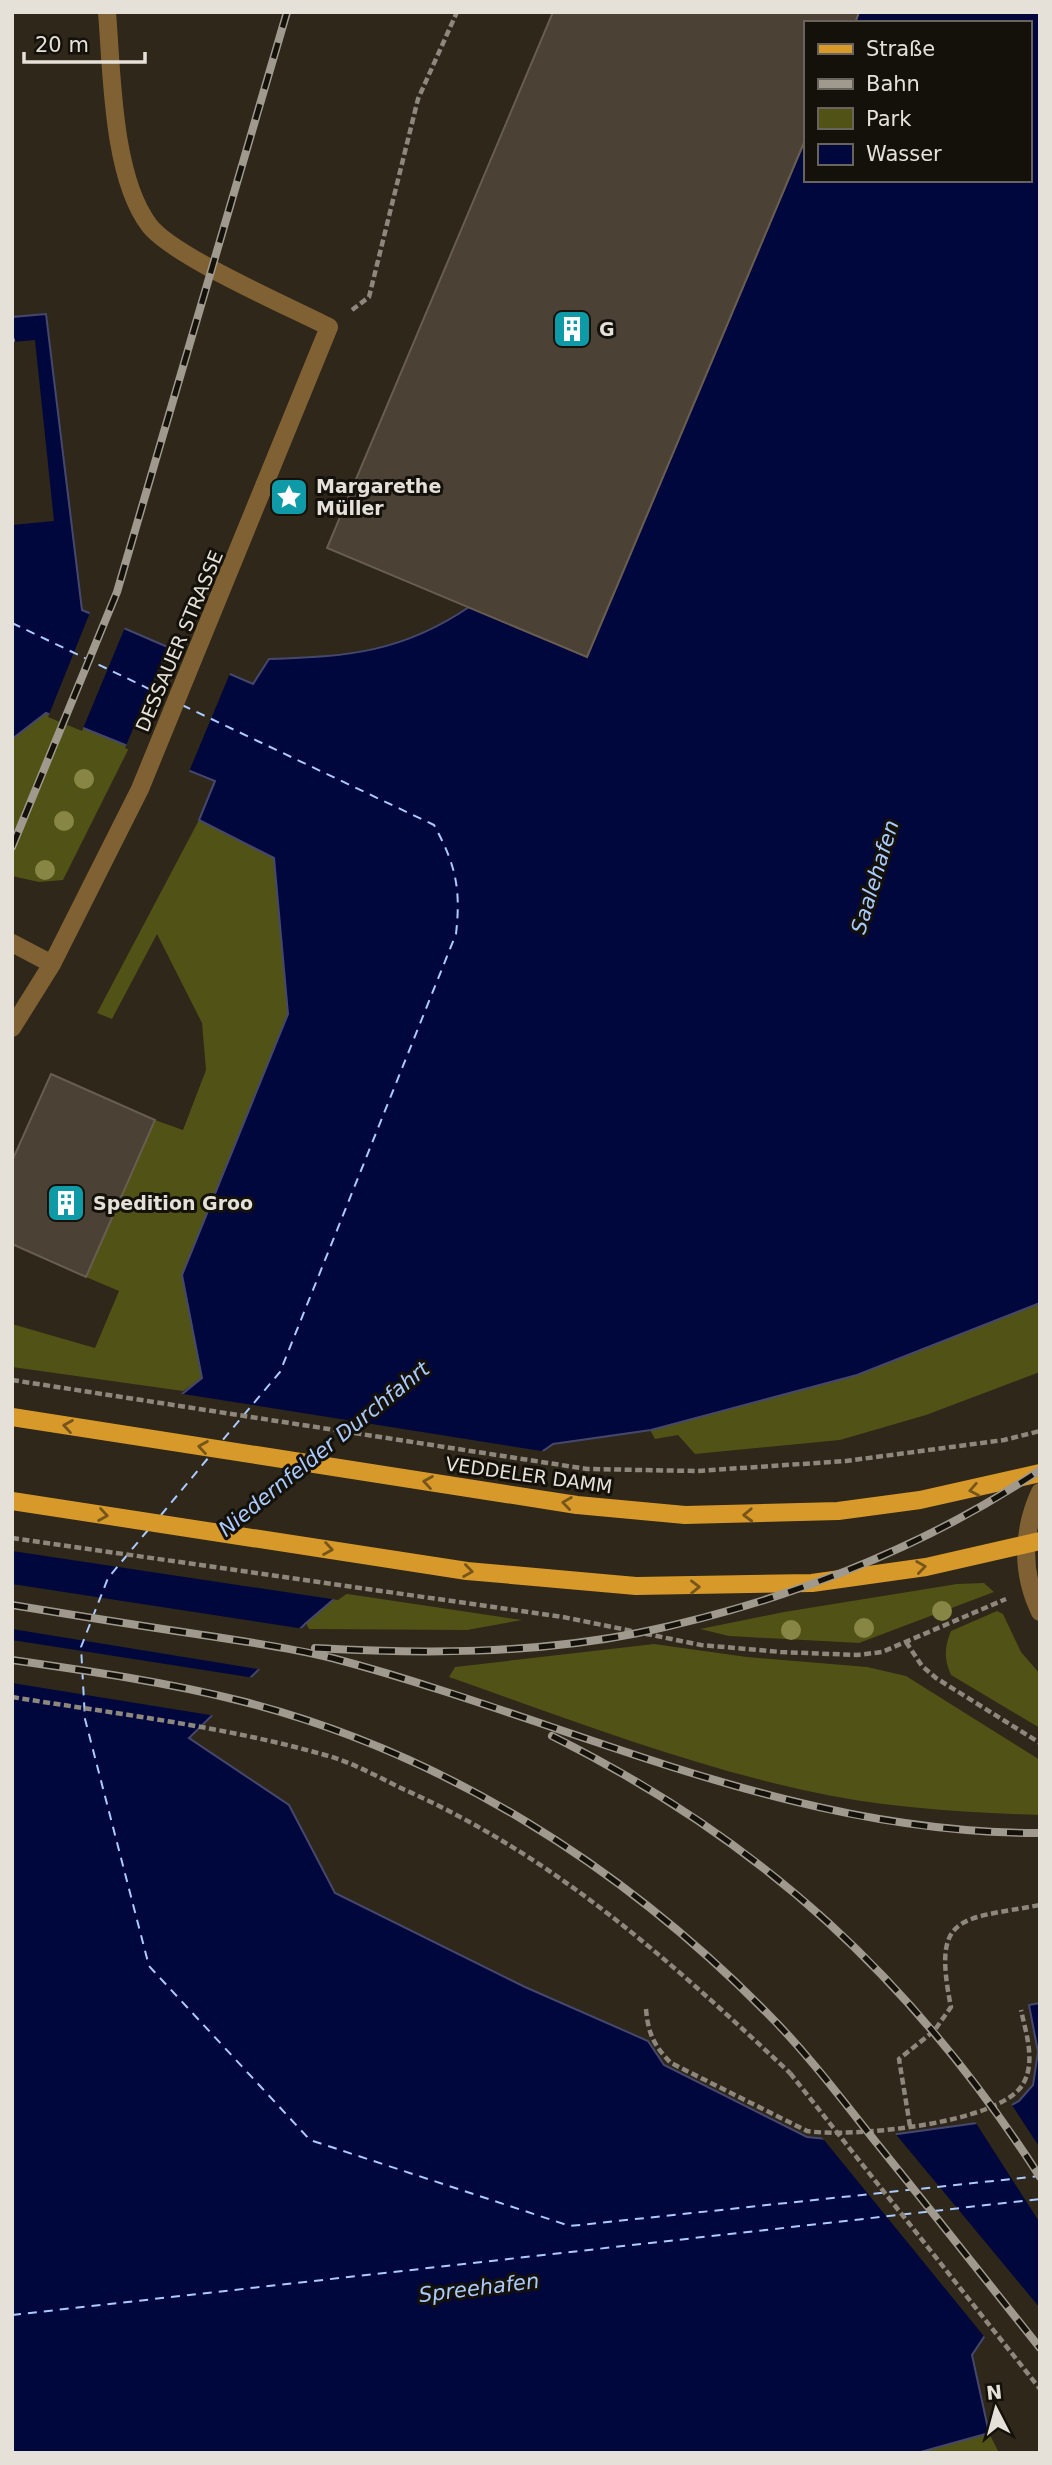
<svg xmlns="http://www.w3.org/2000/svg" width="1052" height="2465" font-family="'DejaVu Sans',sans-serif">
  <rect width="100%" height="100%" fill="#2e271a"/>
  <!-- green -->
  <path fill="#515215" d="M46 713 130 746 63 880 39 882 12 876V739Z
    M199 820 274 858 288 1014 182 1275 203 1378 183 1391 12 1367V1324L95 1348 119 1291 86 1277 155 1120 183 1130 206 1070 202 1023 157 934 112 1019 97 1013Z
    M1040 1303V1372L926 1415 840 1440 695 1454 678 1435 655 1439 650 1430 857 1375Z
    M984 1583 994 1592 859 1643 729 1636 700 1629 784 1612 957 1584Z
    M341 1593 522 1620 467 1630 309 1629 306 1623Z
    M997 1611 1003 1614 1021 1652 1040 1674V1728L951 1675C944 1659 944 1648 951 1631Z
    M654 1644 747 1657 867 1667 906 1676 1040 1760V1815C960 1812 881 1808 803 1790 682 1763 566 1718 449 1677L455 1667Z
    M989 2433 999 2453H917Z"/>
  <!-- water -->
  <path fill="#00073d" stroke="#45486c" stroke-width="2" d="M859 12H1040V1303L857 1375 651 1430 553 1444 341 1593 306 1623 189 1738 289 1805 335 1893 525 1987 648 2041 664 2065 807 2137 847 2141 977 2123 1019 2101 1033 2085 1038 2052 1029 2005 1040 2003V2326L984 2337 972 2355 989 2433 917 2453H12V1530L202 1378 182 1275 288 1014 274 858 199 820 215 781 46 713 12 739V317L46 314 82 610 253 684 269 659C347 657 403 652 469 607L587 657 805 140V180H1029V23H855Z"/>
  <!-- pier -->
  <path fill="#2e271a" d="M35 340 54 521 12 525V342Z
    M91 610 126 625 82 731 48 717Z
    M169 643 231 671 188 774 125 748Z
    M177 1393 548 1452 338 1600 12 1551V1525Z
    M12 1584 305 1629 263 1670 12 1629Z
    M12 1640 255 1678 216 1716 12 1683Z
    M1010 2102 1040 2148V2223L974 2120Z
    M894 2132 1040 2308V2330L987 2340 820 2135 846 2137Z"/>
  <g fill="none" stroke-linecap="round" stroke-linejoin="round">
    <!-- ferry -->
    <path stroke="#abcafe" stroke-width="2" stroke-dasharray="9 7" stroke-linecap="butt" d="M12 623 168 698
      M182 705 434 825C456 865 461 889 456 934L280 1372 221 1442
      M161 1515 209 1457
      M148 1530 108 1578 81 1647 85 1719 149 1966 310 2140 570 2226 1040 2176
      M12 2315 1040 2199"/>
  </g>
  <!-- building -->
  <path fill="#4c4135" stroke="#695d50" stroke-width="2" d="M553 12H859L855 23H805V140L587 657 327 548Z
    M51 1074 155 1120 86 1277 12 1244V1161Z"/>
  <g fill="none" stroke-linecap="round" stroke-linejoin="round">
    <!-- path -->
    <path stroke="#8d877c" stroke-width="4.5" stroke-dasharray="7 3.5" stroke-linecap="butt" d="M352 310 369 297 418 99 457 12
      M12 338 13 342
      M12 1380 587 1469 697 1471 846 1461 1004 1440 1040 1431
      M12 1538 563 1617 701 1645 781 1652 857 1655 882 1652 1006 1599
      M906 1642 922 1666 936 1678 1040 1743
      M12 1697C117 1714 223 1726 325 1755 352 1762 378 1777 403 1789 556 1857 669 1960 790 2073
      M646 2009C648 2033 654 2046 671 2063L807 2131C850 2138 1000 2124 1023 2084 1036 2062 1026 2033 1021 2010
      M910 2126 899 2059 934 2031 951 2007C932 1913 959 1920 1040 1905"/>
    <!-- minor -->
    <path stroke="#806134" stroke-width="18" d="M12 943 52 964
      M12 1028 52 964 140 789 329 327C290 307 172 256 149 225 112 176 112 72 107 12
      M1040 1492C1022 1531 1021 1573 1040 1612"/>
    <!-- major -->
    <path stroke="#d7992a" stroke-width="18" d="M12 1417 577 1505 685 1515 838 1511 920 1500 1040 1473
      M12 1501 467 1571 636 1586 812 1583 926 1567 1040 1541"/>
    <defs>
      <path id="rail" d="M12 847 117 592 287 12
        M12 1605C73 1615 135 1625 196 1634 241 1641 287 1647 332 1658 570 1721 787 1834 1040 1833
        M315 1648C422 1654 533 1654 638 1633 778 1604 921 1550 1040 1470
        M12 1660C89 1671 166 1682 241 1701 442 1752 622 1866 767 2013 808 2054 843 2101 879 2146 933 2213 986 2280 1040 2348
        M552 1736C763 1841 913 1980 1040 2177"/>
    </defs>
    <!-- rail casing -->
    <use href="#rail" stroke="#9f998e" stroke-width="8"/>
    <!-- rail -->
    <use href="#rail" stroke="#14110b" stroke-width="5" stroke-dasharray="16" stroke-linecap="butt"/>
    <!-- path-bridge -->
    <path stroke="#8d877c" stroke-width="4.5" stroke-dasharray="7 3.5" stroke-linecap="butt" d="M790 2073 1040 2389"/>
  </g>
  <!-- trees -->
  <g fill="#888644">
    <circle cx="84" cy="779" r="10"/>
    <circle cx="64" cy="821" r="10"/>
    <circle cx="45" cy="870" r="10"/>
    <circle cx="942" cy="1611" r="10"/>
    <circle cx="864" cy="1628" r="10"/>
    <circle cx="791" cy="1630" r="10"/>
  </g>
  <!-- one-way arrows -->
  <defs><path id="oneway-chevron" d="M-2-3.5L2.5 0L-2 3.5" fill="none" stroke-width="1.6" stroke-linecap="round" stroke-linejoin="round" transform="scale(1.75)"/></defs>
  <g stroke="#76551a">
    <use href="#oneway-chevron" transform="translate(68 1426) rotate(-171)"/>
    <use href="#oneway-chevron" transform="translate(203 1447) rotate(-171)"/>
    <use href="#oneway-chevron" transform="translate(428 1482) rotate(-171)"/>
    <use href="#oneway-chevron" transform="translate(974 1490) rotate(169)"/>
    <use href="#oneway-chevron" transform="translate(567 1503) rotate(-172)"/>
    <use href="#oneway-chevron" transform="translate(103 1515) rotate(9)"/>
    <use href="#oneway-chevron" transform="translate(748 1515) rotate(178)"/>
    <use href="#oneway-chevron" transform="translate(328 1549) rotate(9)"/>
    <use href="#oneway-chevron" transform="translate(921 1567) rotate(-8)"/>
    <use href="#oneway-chevron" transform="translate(468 1571) rotate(8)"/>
    <use href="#oneway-chevron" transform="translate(695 1587) rotate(-1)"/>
  </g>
  <!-- icons -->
  <defs>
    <symbol id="building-square" viewBox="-11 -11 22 22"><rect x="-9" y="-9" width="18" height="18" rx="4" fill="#0f9aa8" stroke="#14110b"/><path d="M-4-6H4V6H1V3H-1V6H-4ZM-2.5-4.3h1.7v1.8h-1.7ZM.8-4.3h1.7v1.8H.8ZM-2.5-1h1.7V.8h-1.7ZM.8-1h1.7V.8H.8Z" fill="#fff"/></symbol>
    <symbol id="sight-square" viewBox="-11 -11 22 22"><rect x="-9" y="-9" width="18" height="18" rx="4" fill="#0f9aa8" stroke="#14110b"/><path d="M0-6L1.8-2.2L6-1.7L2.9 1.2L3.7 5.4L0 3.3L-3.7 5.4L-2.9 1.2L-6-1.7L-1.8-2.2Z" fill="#fff"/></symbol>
  </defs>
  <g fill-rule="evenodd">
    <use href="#building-square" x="550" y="307" width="44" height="44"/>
    <use href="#sight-square" x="267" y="475" width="44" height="44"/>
    <use href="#building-square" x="44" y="1181" width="44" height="44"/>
  </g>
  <g text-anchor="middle" stroke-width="6" stroke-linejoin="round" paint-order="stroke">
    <!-- poi labels -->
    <g font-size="19" font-weight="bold" fill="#e6e1d8" stroke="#14110b" text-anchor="start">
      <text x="599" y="336">G</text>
      <text x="316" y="493">Margarethe<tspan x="316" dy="22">Müller</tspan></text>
      <text x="93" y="1210">Spedition Groo</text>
    </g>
    <!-- street labels -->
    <g font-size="19" fill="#e6e1d8" stroke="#14110b">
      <text transform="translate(179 641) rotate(-67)" y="7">DESSAUER STRASSE</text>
      <text transform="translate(529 1475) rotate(8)" y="7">VEDDELER DAMM</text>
    </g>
    <!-- water labels -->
    <g font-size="21" font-style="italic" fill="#abcafe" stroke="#14110b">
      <text transform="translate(875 877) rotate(-73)" y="7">Saalehafen</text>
      <text transform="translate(324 1449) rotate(-39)" y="7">Niedernfelder Durchfahrt</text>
      <text transform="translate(479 2288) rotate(-7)" y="7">Spreehafen</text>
    </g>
  </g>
  <!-- border -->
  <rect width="1052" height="2465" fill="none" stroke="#e6e1d8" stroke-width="28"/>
  <!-- legend -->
  <rect x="804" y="21" width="228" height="161" fill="#14110b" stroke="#68645d" stroke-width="2"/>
  <rect x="818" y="44" width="35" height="10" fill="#d7992a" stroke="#68645d" stroke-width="2"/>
  <text x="866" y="56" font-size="21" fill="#e6e1d8">Straße</text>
  <rect x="818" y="79" width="35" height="10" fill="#9f998e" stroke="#68645d" stroke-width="2"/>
  <text x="866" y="91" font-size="21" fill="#e6e1d8">Bahn</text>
  <rect x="818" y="108" width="35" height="21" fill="#515215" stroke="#68645d" stroke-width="2"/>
  <text x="866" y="126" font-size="21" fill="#e6e1d8">Park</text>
  <rect x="818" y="144" width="35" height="21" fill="#00073d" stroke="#68645d" stroke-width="2"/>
  <text x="866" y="161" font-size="21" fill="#e6e1d8">Wasser</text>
  <!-- north arrow -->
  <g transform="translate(996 2409) rotate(354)" stroke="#14110b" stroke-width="5" paint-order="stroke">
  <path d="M0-5L12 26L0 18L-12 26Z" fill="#e6e1d8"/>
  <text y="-10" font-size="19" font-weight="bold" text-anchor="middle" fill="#e6e1d8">N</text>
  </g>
  <!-- scale -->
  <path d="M24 52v10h121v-10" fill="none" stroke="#e6e1d8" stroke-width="3.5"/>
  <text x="35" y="52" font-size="21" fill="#e6e1d8" stroke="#14110b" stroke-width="5" paint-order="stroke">20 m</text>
</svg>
